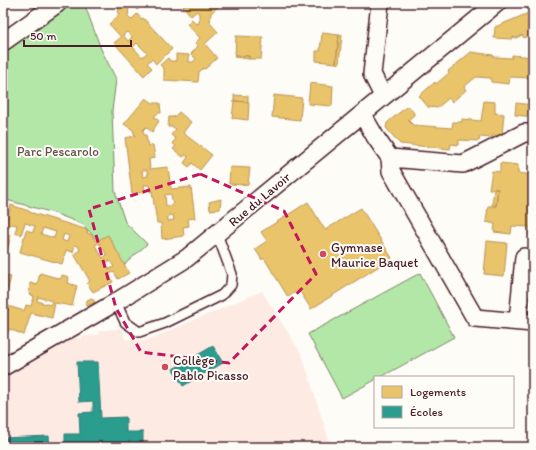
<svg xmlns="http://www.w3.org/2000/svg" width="536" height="450" font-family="Itim,sans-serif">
  <rect width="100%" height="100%" fill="#fdfcf7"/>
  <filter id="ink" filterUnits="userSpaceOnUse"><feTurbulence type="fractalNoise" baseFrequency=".025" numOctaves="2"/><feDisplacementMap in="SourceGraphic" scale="8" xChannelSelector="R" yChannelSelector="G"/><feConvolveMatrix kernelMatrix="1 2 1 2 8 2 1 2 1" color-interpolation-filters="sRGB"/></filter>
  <g filter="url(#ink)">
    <!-- built -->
    <path fill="#fdebe3" d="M262 291 302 355 331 447H3V379L76 337 81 339 82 336 98 335 99 331 122 328 125 339 145 341Z"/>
    <!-- green -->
    <path fill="#b3e7a8" stroke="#7e836a" d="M70 3H84L101 49 116 79 112 111 115 191 125 222 147 244 123 266 82 224 54 213 3 199V48Z
      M420 273 454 337 381 377H375V380L342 398 308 334Z"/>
    <!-- homes -->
    <path fill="#e9c46a" stroke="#b99257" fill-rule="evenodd" d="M116 3H151L145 8 142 6 137 10 132 4 129 7 128 17 131 20 137 14 142 19 143 18 172 49 156 64 152 59 147 63 152 68 144 76 114 43 121 37 109 24 118 16 119 6ZM127 32 132 37 128 41 123 35ZM137 43 147 53 142 57 133 47Z
      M187 3H217L219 6 211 13 210 23 218 32 205 44 217 58 205 69 204 68 199 72 198 82 164 80V69L160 65 168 58 170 61H176V54L189 55V62H193L196 59 191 54 198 46 195 43 200 38 187 24 192 19 196 24 199 23V14L197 11 191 16 183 6Z
      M533 9V33L524 38 522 35 516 38 513 37 512 39 494 38 495 27 531 12V10Z
      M322 33 339 35 336 63 316 61V51H320Z
      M339 35H342L339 64 336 63Z
      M236 36 263 37 261 59H249V56L235 55Z
      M471 52 493 55 494 57 512 58V55L533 57V78L510 77 509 84 491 82V78L476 77 464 87 466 90 452 102 449 98 437 108 428 107 419 96 435 82 436 84 449 73 448 71Z
      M235 55 249 56V59L234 57Z
      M310 83 333 86 332 106 308 104Z
      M234 95 248 96V102L234 101Z
      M274 95 302 98 300 120 272 117Z
      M146 98 153 103H160L161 113H158L154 117 159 121 152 132 146 127 143 130 144 135H146L148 146 153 145 155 158 149 159 150 169 168 167 171 189 191 187 195 218 188 219 189 226 183 227 184 236 162 239 161 223H157L152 191 150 192 149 185H144L145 192 132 194 125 138 135 136 133 130 124 124ZM142 170H147L148 176 143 177ZM171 194 173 205 166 206 165 195ZM173 215 174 220 168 221V216Z
      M234 101 249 102 248 120 232 118Z
      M484 101 495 102V113L504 114 502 136 493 135 492 138 480 137 479 141 459 140V145L451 144 450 149 400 144 386 128 387 123 406 107H409L414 113V115L408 120 413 125 452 128 453 122H462V119L481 121Z
      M516 103 533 105V117L515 115Z
      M179 112 191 122 183 133 212 155 200 170 192 163 189 167 184 163 188 157 186 155 183 157 173 149 176 146 172 143 176 139 171 135 176 129 173 127H168L169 117H174Z
      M500 163 518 165V173L533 175V236H529V227L512 226 511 234 494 232 495 224 486 222 488 206H496L498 189H489L492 171 500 172Z
      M230 167 250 168 248 185 229 184Z
      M494 189H498L496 206 492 205Z
      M221 199 220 209 210 210 209 202Z
      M308 202 325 230 361 208 392 258 311 309 299 290 288 297 264 258 262 260 255 249 267 241 261 232Z
      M11 205 29 211V212L88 230 87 233 92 235 96 241 108 235 129 273 118 279 114 272 109 274 113 282 93 292 87 283 90 281 74 254 80 250 78 246 75 245 73 252 66 250 62 264 20 252 26 230 33 232 35 226 25 223 21 235 15 233 17 225 12 224 5 229 4 233 11 236 3 265V219L8 216ZM43 228 56 232 54 238 41 234ZM64 234 69 236 67 242 62 240ZM99 243 107 255 103 258 95 245ZM110 261 114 267 109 269 106 263Z
      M487 241 507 243 504 276 484 274Z
      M40 273 61 279 62 275 69 277 68 283 77 286 72 306 55 303 52 318 31 313 24 335 9 329 7 334 3 333V313L6 314 8 306 24 311 26 305 31 306 34 296 29 294 30 283 37 285ZM38 297 52 301 50 305 37 301Z
      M3 274 11 277 4 303H3Z
      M92 298 95 302 87 306 85 303 87 302V300Z"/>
    <!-- schools -->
    <path fill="#2a9d8f" stroke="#347771" d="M213 346 223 363 183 386 173 369Z
      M77 362H98L101 418 126 417V432H143V447H173H65V434H80L79 413 93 412V401L79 402Z
      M49 436 50 447H3V438Z"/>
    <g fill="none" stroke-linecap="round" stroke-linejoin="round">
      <defs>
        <path id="lane" d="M116 302 125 322 139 332 165 323 222 295 231 285 232 274 217 234"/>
        <path id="street" d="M380 3 372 74 383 96
          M3 42 58 3
          M362 114 376 138 390 158 391 171 475 318 533 323
          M390 158 463 164 524 133H533
          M518 321 524 257
          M3 367 116 302 187 258 497 3"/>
      </defs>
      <!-- lane casing -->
      <use href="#lane" stroke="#4a1f2b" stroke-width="12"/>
      <!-- street casing -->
      <use href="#street" stroke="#4a1f2b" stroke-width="20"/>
      <!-- lane -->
      <use href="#lane" stroke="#fdfcf7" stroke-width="9"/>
      <!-- street -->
      <use href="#street" stroke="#fdfcf7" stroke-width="17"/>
    </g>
  </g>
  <!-- marked area -->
  <path fill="none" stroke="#c2185b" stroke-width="3" stroke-dasharray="8 5" stroke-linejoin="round" d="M200 174 284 211 316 274 229 363 141 352 116 308 89 209Z"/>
  <!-- markers -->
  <g fill="#d1495b" stroke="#fdfcf7" stroke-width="1.5">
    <circle cx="323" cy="254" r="4"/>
    <circle cx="165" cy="367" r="4"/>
  </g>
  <g text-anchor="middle" stroke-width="4" stroke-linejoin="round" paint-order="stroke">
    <!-- park labels -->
    <g font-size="13" fill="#64514a" stroke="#fdfcf7">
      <text x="58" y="156">Parc Pescarolo</text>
    </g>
    <!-- street labels -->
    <g font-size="13" fill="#4a1f2b" stroke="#fdfcf7">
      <text transform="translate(259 199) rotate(-40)" y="5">Rue du Lavoir</text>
    </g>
    <!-- poi labels -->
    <g font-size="13" fill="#4a1f2b" stroke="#fdfcf7" text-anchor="start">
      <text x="331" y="252">Gymnase<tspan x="331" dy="15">Maurice Baquet</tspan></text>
      <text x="173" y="365">Collège<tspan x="173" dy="15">Pablo Picasso</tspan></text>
    </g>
  </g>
  <!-- margin -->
  <rect width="536" height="450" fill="none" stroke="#fdfcf7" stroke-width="16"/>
  <rect x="8" y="8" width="520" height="434" fill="none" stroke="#4a1f2b" stroke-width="1.5" filter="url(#ink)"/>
  <!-- legend -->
  <rect x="374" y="376" width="140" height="52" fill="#fdfcf7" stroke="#b5a4a5"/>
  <rect x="382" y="386" width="20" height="12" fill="#e9c46a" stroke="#b5a4a5"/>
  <text x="410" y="396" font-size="12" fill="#4a1f2b">Logements</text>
  <rect x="382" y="406" width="20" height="12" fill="#2a9d8f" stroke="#b5a4a5"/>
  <text x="410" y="416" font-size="12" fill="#4a1f2b">Écoles</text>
  <!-- scale -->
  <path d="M24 40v6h107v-6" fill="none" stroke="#4a1f2b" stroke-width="2"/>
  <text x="30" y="40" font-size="12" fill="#4a1f2b" stroke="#fdfcf7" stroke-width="3" paint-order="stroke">50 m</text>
</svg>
